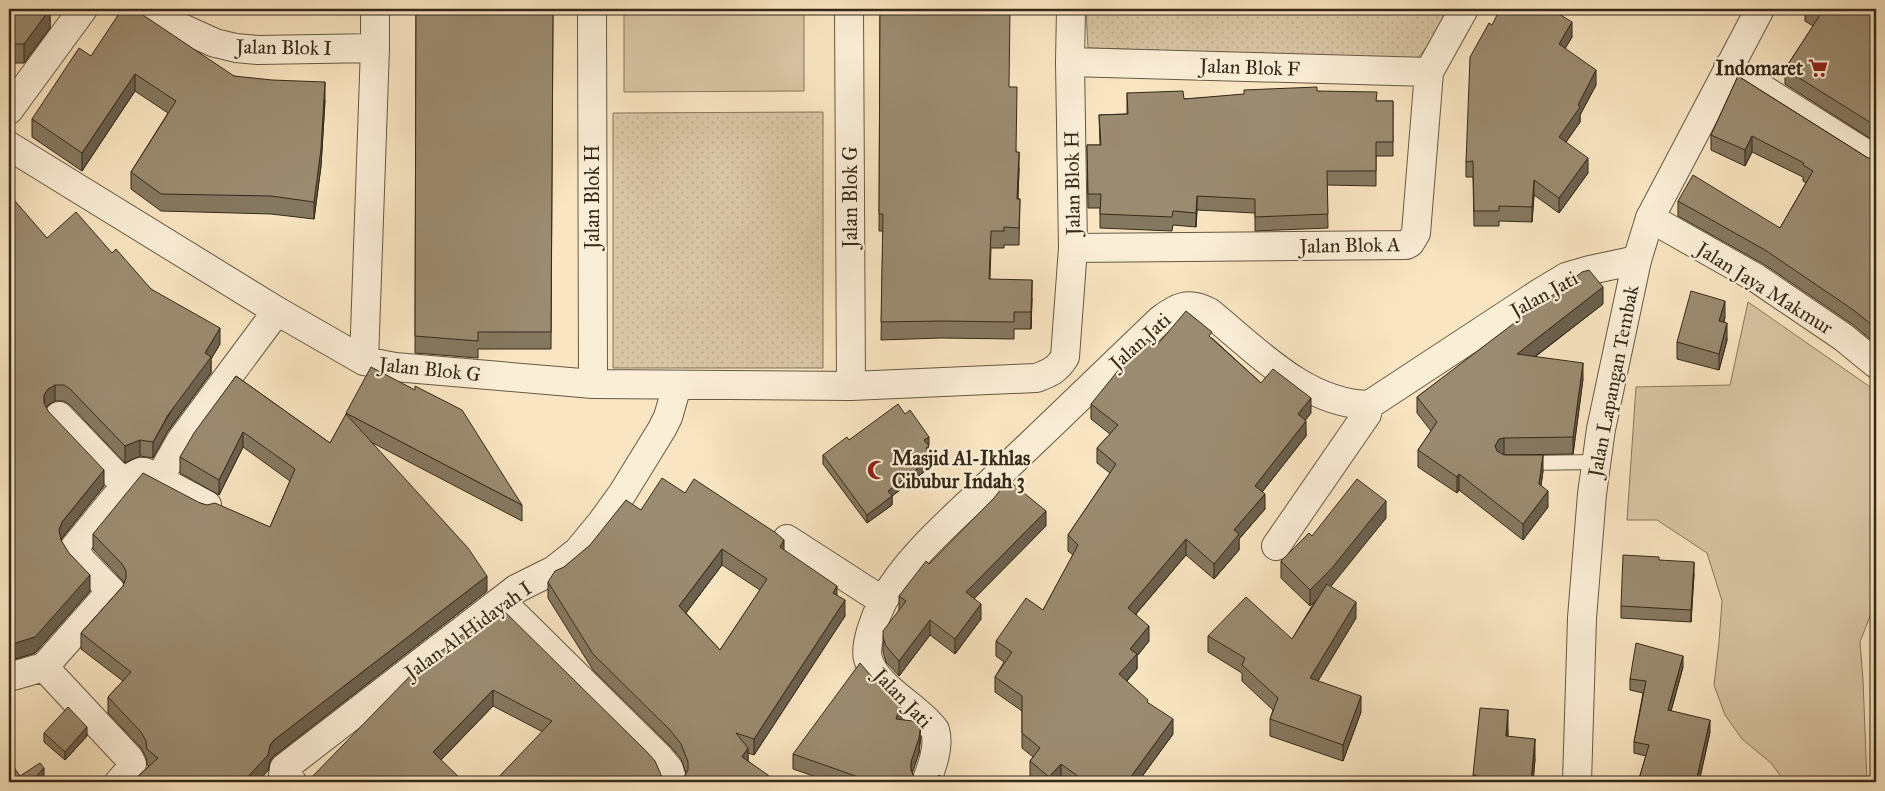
<svg xmlns="http://www.w3.org/2000/svg" width="1885" height="791" font-family="'IM FELL Great Primer',serif">
  <defs>
    <pattern id="garden-dots" width="8" height="8" patternUnits="userSpaceOnUse" patternTransform="scale(1.25)"><rect width="8" height="8" fill="#d8c5a4"/><path d="M2 2h.1M6 6h.1" fill="none" stroke="#baa98d" stroke-width="1.8" stroke-linecap="round"/></pattern>
  </defs>
  <rect width="100%" height="100%" fill="#f9e5c1"/>
  <filter id="stains"><feTurbulence type="fractalNoise" baseFrequency=".004" numOctaves="4"/><feColorMatrix values="0 0 0 0 .2 0 0 0 0 .09 0 0 0 0 .02 0 0 0 .5 -.17"/></filter>
  <radialGradient id="worn" r=".72"><stop offset=".6" stop-color="#630" stop-opacity="0"/><stop offset="1" stop-color="#630" stop-opacity=".3"/></radialGradient>
  <!-- green -->
  <path fill="#d8c5a4" stroke="#86775e" d="M624 9H804V91L624 92Z
    M1748 302 1876 391V601L1860 642 1863 680 1867 782H1785L1771 763 1742 739 1725 715 1714 685 1719 642 1722 601 1707 553 1657 520H1627L1636 387 1730 385Z"/>
  <!-- garden -->
  <path fill="url(#garden-dots)" stroke="#86775e" d="M1086 9H1457L1417 59 1088 48Z
    M823 112V368H613V113Z"/>
  <g fill="none" stroke-linecap="round" stroke-linejoin="round">
    <defs>
      <path id="service" d="M1524 463 1596 462"/>
      <path id="minor" d="M140 9 215 43 236 48 258 50 375 48
        M592 9 593 384
        M849 9 851 386
        M1070 62 1429 72
        M1728 67 1876 160
        M9 110 83 9
        M9 146 277 311 364 361 395 367 593 384 851 386 1036 378C1050 373 1057 370 1065 357L1073 248 1070 62 1071 9
        M1650 218 1756 278 1843 337 1876 364
        M1073 248 1406 245 1410 243 1416 233 1429 72 1464 9
        M364 361 375 48V9
        M59 416 125 485
        M159 479 181 440 277 311
        M787 539 883 601
        M1276 546 1367 414 1369 405
        M502 602 659 757 669 769 673 782
        M44 667 111 591 82 561 74 548 133 476 140 472H145L207 505
        M44 667 129 758 132 764 129 771 119 782
        M9 677 44 667
        M292 782 283 776 284 768 516 589 554 570 578 551 601 523 622 494 662 429 668 417 677 386
        M926 782C932 767 940 746 935 730 918 706 877 689 868 659 864 644 876 615 883 601 908 556 953 519 990 483 1047 429 1103 375 1160 320 1177 307 1188 301 1209 312 1255 349 1305 404 1369 405L1541 292 1566 277 1590 270 1637 260"/>
      <path id="tertiary" d="M1577 782 1582 618 1592 494 1601 429 1637 260 1650 218 1760 9"/>
    </defs>
    <!-- service casing -->
    <use href="#service" stroke="#665843" stroke-width="16"/>
    <!-- minor casing -->
    <use href="#minor" stroke="#665843" stroke-width="30"/>
    <!-- tertiary casing -->
    <use href="#tertiary" stroke="#665843" stroke-width="30"/>
    <!-- service -->
    <use href="#service" stroke="#fbeed7" stroke-width="14"/>
    <!-- minor -->
    <use href="#minor" stroke="#fbeed7" stroke-width="28"/>
    <!-- tertiary -->
    <use href="#tertiary" stroke="#fbeed7" stroke-width="28"/>
  </g>
  <!-- wall -->
  <path fill="#857860" stroke="#352919" fill-rule="evenodd" d="M9 9H50V28L24 63H9Z
    M416 9H553L551 349H478V358L415 353Z
    M880 9 1009 87 1016 152 1019 169 1018 199H1020L1019 245H1004V248H991L990 279 1032 298 1031 329H1014V339L941 338 881 340 883 231H879Z
    M1500 9H1559L1557 13 1572 37 1565 48 1596 85 1580 115V122L1566 142 1588 173 1559 213 1534 195 1532 222 1499 221V226H1474L1473 177H1466V162Z
    M1641 9H1653L1650 14Z
    M1805 9H1876V142L1785 84V69L1813 26 1805 21Z
    M91 56 234 76 325 100 321 166 314 219 271 214 161 211 131 189V172L168 113 135 91 82 171 32 137V119Z
    M1738 76 1868 158 1876 160V344L1852 324 1765 265 1678 216V201L1780 228 1806 183 1803 181V177L1752 152 1745 166 1711 150V135Z
    M1317 91 1377 101H1393V156H1376V186L1327 185 1328 228 1255 231V213L1197 210 1196 227 1173 225 1172 231 1100 228V208H1088L1087 145H1100L1099 115 1127 114V93L1184 99Z
    M9 207 47 238 112 253 151 289 220 344 211 359V373L168 431 153 458 140 456 125 463 70 405 64 401H55L48 405 46 408 48 411 104 486 62 538 61 541 90 591 35 653 9 661Z
    M1603 304 1535 357 1583 379 1573 454 1502 455 1543 471 1541 485 1548 507 1523 540 1459 490 1457 493 1418 467V450L1431 431 1417 413V397L1531 312Z
    M1725 317 1724 322 1727 340 1719 370 1677 359V342Z
    M1212 338 1261 383 1311 413 1305 420 1306 436 1262 492 1265 509 1239 539V550L1214 579 1186 555 1136 614 1149 641 1137 656V669L1127 681 1148 703 1173 734 1138 782H1065L1061 779 1058 782H1038L1030 776V761L1033 757 1022 748V711L995 692V677L1004 662 996 656V641L1043 610 1073 555 1068 551V535L1110 473 1097 463V448L1110 434 1091 419V404L1157 345Z
    M236 376 330 443 346 415V413L522 505V521L371 442 487 591 274 756 270 761 268 771 257 782H132L149 766 147 765 146 757 141 748 108 713V697L123 681 81 649V633L123 586 124 583 122 580 93 549V534L200 503 270 527 290 481 243 447 219 495 180 473V457Z
    M929 445 928 446 929 451 933 465 892 496V505L867 523 823 464V455Z
    M685 493 784 550 837 595 845 616 754 755 748 753V761L773 782H494L543 732 493 706 441 760 307 782 499 606 662 777 670 782 677 781 684 777 686 773 681 759 670 746 593 670 548 598V582L564 567 641 510ZM722 565 760 590 720 650 686 613Z
    M1386 518 1330 586 1356 618 1318 681 1361 712 1343 761 1270 736V719L1273 710 1242 681V673L1208 652V636L1292 639 1315 601 1310 606 1281 578V561L1312 536Z
    M1046 526 974 598 981 619 955 654 930 635 899 676 886 662 883 652V637L899 610V596L929 564Z
    M1659 560 1694 574 1691 622 1621 618V606Z
    M1683 667 1671 711 1710 732 1699 782H1638L1646 756 1634 753V742L1643 693 1630 690V679Z
    M901 719V720L921 737 919 753 912 773 914 777 921 782H926H831L793 769V754Z
    M1508 730V736L1535 759 1533 782H1473V775Z
    M44 733 87 736 65 760 44 742Z"/>
  <!-- shaded-wall -->
  <path fill="#6c614e" stroke="#352919" d="M50 9V28L24 63V44Z
    M1550 9H1559L1550 24Z
    M1650 9H1653L1650 14Z
    M1572 22V37L1559 59V44Z
    M1596 70V85L1580 115V122L1559 152V137Z
    M135 74V91L82 171V153Z
    M325 82V100L321 166 314 219V202Z
    M1752 136V152L1745 166V150Z
    M1019 152V169L1017 216V199Z
    M1588 158V173L1559 213V198Z
    M1534 180V195L1532 222V207Z
    M1197 196V210L1196 227V213Z
    M1032 280V298L1031 329V312Z
    M1603 287V304L1517 370V354Z
    M1725 301V317L1719 338V321Z
    M1727 323V340L1719 370V354Z
    M220 328V344L211 359V373L168 431 153 458V442Z
    M1583 363V379L1573 454V437Z
    M55 385V401L48 405 44 411V419V395L48 389Z
    M1311 398V413L1298 430V414Z
    M1306 421V436L1255 501V486Z
    M243 432V447L219 495V480Z
    M929 437V445L924 449V440Z
    M1504 438V454L1499 456 1495 463V446L1499 439Z
    M140 440V456L125 463V446Z
    M1543 455V471L1539 500V484Z
    M933 457V465L888 499V491Z
    M104 470V486L62 538 59 546V530L62 522Z
    M1459 474V490L1457 493V477Z
    M1548 491V507L1523 540V524Z
    M1265 494V509L1239 539V550L1214 579V564L1234 530Z
    M892 496V505L867 523V515Z
    M1386 501V518L1332 585 1310 606V590Z
    M1046 511V526L966 607V592Z
    M1186 539V555L1128 623V608Z
    M784 540V556L780 547Z
    M722 549V565L679 622V606Z
    M1694 562V574L1691 622V610Z
    M90 575V591L35 653 9 661V645Z
    M487 576V591L274 756 270 761 268 771 257 782H243L274 740Z
    M837 586V601L833 593Z
    M845 600V616L754 755V739Z
    M1356 602V618L1310 694V678Z
    M981 604V619L955 654V639Z
    M930 620V635L899 676V661Z
    M1149 626V641L1137 656V669L1119 689V674L1130 649Z
    M1683 656V667L1668 722V710Z
    M493 690V706L433 768V752Z
    M1361 696V712L1343 761V745Z
    M901 704V719L896 734V719Z
    M1508 710V730L1506 756V736Z
    M1173 719V734L1138 782H1127Z
    M1710 720V732L1699 782H1696Z
    M921 722 919 753 911 777V762Z
    M87 727V736L65 760V752Z
    M1535 739V759L1533 782H1531Z
    M748 748V764L742 757Z
    M1061 764V779L1058 782H1049V777Z
    M44 768V782H31Z"/>
  <!-- building -->
  <path fill="#9b8b70" stroke="#352919" fill-rule="evenodd" d="M9 9H50L24 44H9Z
    M122 9H134L234 76 272 80 325 82 321 149 314 202 271 196 161 194 131 172 176 101 135 74 82 153 32 119 79 48 91 56Z
    M416 9H553L551 332H478V341L415 336Z
    M880 9H1010L1009 87H1017L1016 152H1019L1017 199H1020L1019 228 1004 227V231H991L989 279 1032 280 1031 312H1014V322L941 321 881 322 883 214H879Z
    M1500 9H1551L1572 22 1559 44 1596 70 1578 105 1580 107 1559 137 1588 158 1559 198 1534 180 1532 207 1499 206V211H1474L1473 161 1466 162 1470 57 1489 23 1492 25Z
    M1810 9H1876V126L1785 69 1820 15Z
    M1738 76 1868 158 1876 160V328L1852 309 1765 250 1678 201 1693 175 1780 228 1813 171 1803 165 1804 163 1752 136 1745 150 1711 135Z
    M1317 87V91L1377 92 1376 101H1393V142H1376V171H1327L1328 214 1255 217V199L1197 196 1196 213 1173 211 1172 217 1100 214 1101 194H1088L1087 145H1101L1099 115 1128 114 1127 93 1183 91 1184 99 1244 94V90Z
    M15 201 47 238 76 212 112 253 116 249 151 289 220 328 205 353 211 357 168 415 153 442 140 440 125 446 70 389 64 385H55L48 389 44 395V403L48 411 104 470 62 522 59 530 61 540 69 553 90 575 35 637 9 645V207Z
    M1589 270 1603 287 1517 354 1583 363 1573 437 1504 438 1499 439 1495 446 1497 451 1504 455H1543L1539 484 1548 491 1523 524 1459 474 1457 477 1418 450 1437 422 1417 397 1530 311 1531 312 1582 272Z
    M1691 291 1725 301 1719 321 1727 323 1719 354 1677 342Z
    M1186 311 1212 332 1209 336 1261 383 1273 369 1311 398 1298 414 1306 421 1255 486 1265 494 1234 530 1239 534 1214 564 1186 539 1128 608 1149 626 1130 649 1137 654 1119 674 1148 700 1147 702 1173 719 1127 782H1086L1061 764 1049 777 1030 761 1040 748 1022 733V696L995 677 1012 652 996 641 1026 598 1043 610 1078 545 1068 535 1116 464 1097 448 1118 425 1091 404 1129 357 1147 339 1157 345Z
    M371 367 415 390V386L462 410 522 505 346 413Z
    M236 376 330 443 346 414 468 548 487 576 274 740 270 745 268 755 243 782H132L158 758 147 749 146 741 141 732 108 697 131 672 81 633 123 586 126 578V571L122 564 93 534 143 473 200 503 207 505 215 503 270 527 295 469 243 432 219 480 180 457 194 433Z
    M898 404 905 414 910 410 929 437 924 440 929 446 926 448 933 457 888 491 892 496 867 515 823 455 847 437 849 440Z
    M662 478 685 493 694 479 776 533 784 540 780 547 837 586 833 593 845 600 754 739 736 733 748 748 742 757 768 775 773 782H494L552 721 493 690 433 752 464 782H307L414 672 499 606 647 752 655 761 662 777 670 782 677 781 684 777 688 770V762L681 744 670 730 593 654 548 582 555 571 564 567 590 545 626 500 641 510ZM722 549 767 579 720 650 679 606Z
    M1357 479 1386 501 1332 568 1310 590 1281 561 1309 533 1312 536Z
    M1008 480 1046 511 966 592 981 604 955 639 930 620 899 661 886 646 883 637V631L906 601 899 596 926 561 929 564 994 498Z
    M1623 555 1659 557V560L1694 562 1691 610 1621 606Z
    M1327 584 1356 602 1310 678 1361 696 1343 745 1270 719 1278 698 1242 665 1245 658 1208 636 1246 597 1292 639Z
    M1636 643 1683 656 1668 710 1710 720 1696 782H1638L1649 745 1634 742 1646 681 1630 679Z
    M860 663 878 684 901 704 896 719 921 722 919 738 911 762V770L914 777 921 782H926H884L864 779 793 754Z
    M68 707 87 727 65 752 44 733Z
    M1480 708 1508 710 1506 736 1535 739 1531 782H1476V775H1473Z
    M9 742H12L13 766 20 776 40 763 44 768 31 782H9Z
    M939 775 949 782H928L935 779Z"/>
  <!-- icons -->
  <defs>
    <symbol id="supermarket-bare" viewBox="-9 -9 18 18"><path d="M-6-5.5h2.5l.6 2H6L4.5 2H-2.5L-4.4-4H-6ZM-1.5 3.2a1.3 1.3 0 1 0 .1 0ZM3 3.2a1.3 1.3 0 1 0 .1 0Z" fill="#8f2418" stroke="#fbeed7" stroke-width="2.5" paint-order="stroke"/></symbol>
    <symbol id="mosque-bare" viewBox="-9 -9 18 18"><path d="M3.5-4.9A6 6 0 1 0 3.5 4.9A5 5 0 1 1 3.5-4.9Z" fill="#8f2418" stroke="#fbeed7" stroke-width="2.5" paint-order="stroke"/></symbol>
  </defs>
  <g fill-rule="evenodd">
    <use href="#supermarket-bare" x="1804" y="54" width="28" height="28"/>
    <use href="#mosque-bare" x="863" y="456" width="28" height="28"/>
  </g>
  <g text-anchor="middle" stroke-width="4.5" stroke-linejoin="round" paint-order="stroke">
    <!-- street labels -->
    <g font-size="20" fill="#352919" stroke="#fbeed7">
      <text transform="translate(284 47) rotate(1)" y="7">Jalan Blok I</text>
      <text transform="translate(1250 67) rotate(2)" y="7">Jalan Blok F</text>
      <text transform="translate(1072 183) rotate(-91)" y="7">Jalan Blok H</text>
      <text transform="translate(592 197) rotate(-90)" y="7">Jalan Blok H</text>
      <text transform="translate(850 197) rotate(-90)" y="7">Jalan Blok G</text>
      <text transform="translate(1350 245) rotate(-1)" y="7">Jalan Blok A</text>
      <text transform="translate(1765 288) rotate(32)" y="7">Jalan Jaya Makmur</text>
      <text transform="translate(1544 294) rotate(-29)" y="7">Jalan Jati</text>
      <text transform="translate(1140 341) rotate(-42)" y="7">Jalan Jati</text>
      <text transform="translate(430 369) rotate(6)" y="7">Jalan Blok G</text>
      <text transform="translate(1613 381) rotate(-79)" y="7">Jalan Lapangan Tembak</text>
      <text transform="translate(468 630) rotate(-36)" y="7">Jalan Al Hidayah I</text>
      <text transform="translate(903 698) rotate(46)" y="7">Jalan Jati</text>
    </g>
    <!-- poi labels -->
    <g font-size="20" font-weight="bold" fill="#352919" stroke="#fbeed7" text-anchor="end">
      <text x="1803" y="75">Indomaret</text>
      <text x="892" y="465" text-anchor="start">Masjid Al-Ikhlas<tspan x="892" dy="23">Cibubur Indah 3</tspan></text>
    </g>
  </g>
  <!-- margin -->
  <rect width="1885" height="791" fill="none" stroke="#f9e5c1" stroke-width="30"/>
  <rect x="10" y="10" width="1865" height="771" fill="none" stroke="#352919" stroke-width="2.5"/>
  <rect x="15" y="15" width="1855" height="761" fill="none" stroke="#352919"/>
  <rect width="100%" height="100%" filter="url(#stains)"/>
  <rect width="100%" height="100%" fill="url(#worn)"/>
</svg>
